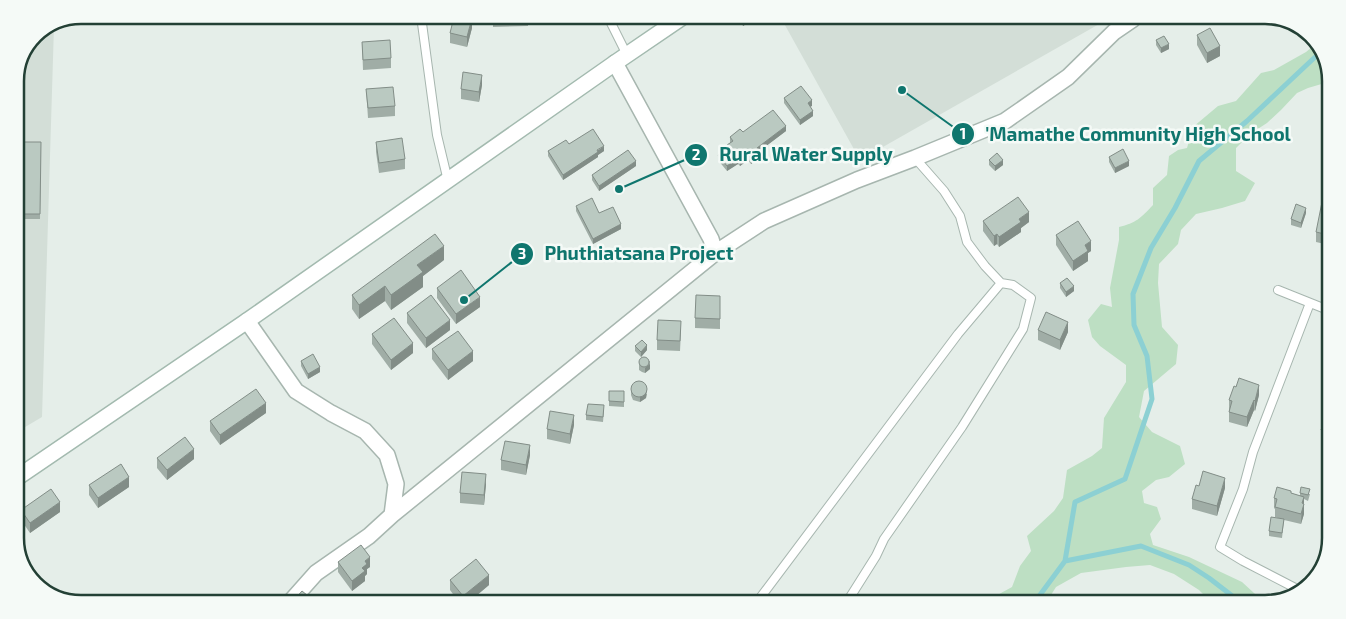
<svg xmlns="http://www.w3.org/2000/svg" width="1346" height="619" font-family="'Exo 2',sans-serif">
  <rect width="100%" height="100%" fill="#e5eee9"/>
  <!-- built -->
  <path fill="#d3ded7" d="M781 18 1108 19 860 160Z
    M54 26 42 417 15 433V77L35 34Z"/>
  <!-- green -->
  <path fill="#bddfc3" d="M1318 42 1320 44 1331 78 1325 83 1308 88 1297 93 1281 110 1267 123 1250 134 1236 148V171L1255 183 1245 201 1222 208 1196 214 1181 230 1178 244 1159 264 1158 283 1162 327 1178 345 1176 364 1144 391 1139 417 1152 432 1180 446 1185 464 1169 477 1156 480 1142 491 1144 503 1157 507 1161 519 1150 534 1153 545 1189 557 1242 582 1266 604H1213L1199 590 1174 574 1150 565 1126 567 1081 573 1056 587 1046 603H985L1001 593 1012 587 1020 566 1031 551 1027 536 1054 511 1063 498 1067 470 1092 456 1102 448 1104 418 1126 382V365L1100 346 1092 337 1088 320 1101 304 1112 307 1110 288 1119 240V227C1136 223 1141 218 1153 205V188L1167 175 1169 156 1178 150 1187 148 1193 127 1218 106 1236 101 1261 73 1274 70 1306 52Z"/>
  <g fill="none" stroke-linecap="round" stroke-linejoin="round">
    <!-- stream -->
    <path stroke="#8cd0d3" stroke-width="5" d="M1065 561 1141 546 1189 565 1209 578 1235 598 1241 604
      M1034 603 1065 561 1075 502 1125 479 1152 399 1147 356 1134 325 1133 294 1151 248 1175 208 1199 161 1247 121 1313 59 1322 51"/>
    <defs>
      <path id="service" d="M421 16 437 135 448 181
        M608 17 627 55
        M1278 290 1328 310
        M1303 592 1243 561 1220 547 1243 489 1253 452 1310 303
        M757 602 958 334 1001 283
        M847 602 876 556 884 539 962 427 1023 329 1031 298 1013 285 1001 283 985 266 967 242 960 216 944 191 915 158"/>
      <path id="minor" d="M615 63 711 239 715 253
        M247 321 296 391 331 413 365 431 387 455 396 484 392 515
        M292 600 316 573 369 536 392 515 715 253 764 221 857 180 915 158 1005 121 1068 77 1114 32 1133 19"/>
      <path id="secondary" d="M15 479 247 321 615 63 681 18"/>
    </defs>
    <!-- service casing -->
    <use href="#service" stroke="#a7b6af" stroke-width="10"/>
    <!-- minor casing -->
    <use href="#minor" stroke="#a7b6af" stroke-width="18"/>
    <!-- secondary casing -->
    <use href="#secondary" stroke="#a3baaf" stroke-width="18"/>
    <!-- service -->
    <use href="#service" stroke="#fff" stroke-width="8"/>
    <!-- minor -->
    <use href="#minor" stroke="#fff" stroke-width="15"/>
    <!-- secondary -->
    <use href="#secondary" stroke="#fff" stroke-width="15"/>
  </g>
  <!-- wall -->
  <path fill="#a0ada6" d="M359 16H383V24H360Z
    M493 17H545V18L528 19V26L493 27Z
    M738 18H756L743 26Z
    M472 28 467 47 450 43V33Z
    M1197 35 1220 56 1207 63 1197 45Z
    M1156 40 1169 49 1161 53 1156 45Z
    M362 42 391 58V68L363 70Z
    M482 85 479 102 461 99V89Z
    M366 89 395 106V116L368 118Z
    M784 98 812 106H810L813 116 800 125 784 103Z
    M786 131 759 151 760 157 751 164 748 160 740 166 738 164 727 171 718 160V155L727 148V145L730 143V137L743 132Z
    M17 142H41L40 219H15Z
    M376 142 405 159V169L379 173 376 152Z
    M569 144 604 151 598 155V157L563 180 548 156V151Z
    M1109 157 1129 166 1115 173 1109 162Z
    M989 160 1003 165 995 171 989 165Z
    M636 166 599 191 592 180V175Z
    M1330 204 1329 245 1316 242V232Z
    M576 206 599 213 621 229 593 244 576 211Z
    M1306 213 1301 228 1291 225V219Z
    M983 221 1029 222 1021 228V232L999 247 997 244 994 246 983 231Z
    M1056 235 1091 251 1088 253V261L1073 271 1056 245Z
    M444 260 423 276V287L391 310 385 301 359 319 352 309V295Z
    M1060 283 1074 291 1066 297 1060 288Z
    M437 288 480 307 456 324 437 298Z
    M720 296V329L695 328V318Z
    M407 313 450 330 426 348 407 323Z
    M1038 330 1068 332 1060 350 1038 340Z
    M681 331 680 351 657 350V340Z
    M372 334 413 353 391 370 372 344Z
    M635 346 647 350 641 357 635 351Z
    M432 349 473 361 448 380 432 359Z
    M301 361 320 372 308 379 301 366Z
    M639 361H650V369L645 373 642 372 639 370Z
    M631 390 647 394 646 398 640 402 633 400 631 395Z
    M609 391H624V407L609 406Z
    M1259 395 1255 411 1254 410 1247 427 1229 422V400Z
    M604 410 603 422 586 420V415Z
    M1327 412V437L1321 435V430Z
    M266 413 220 445 210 431V421Z
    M574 425 570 444 547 439V429Z
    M530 455 526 475 501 470V460Z
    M157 458 194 459 167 480 157 468Z
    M486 484 484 505 460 503V493Z
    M89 485 129 487 98 508 89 495Z
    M1199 486 1225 488 1217 516 1192 509V499Z
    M1291 493 1300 496V493L1310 494 1308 501 1304 499V514L1301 524 1284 520 1282 538 1269 536V531L1281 519 1275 517V509L1274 508V498Z
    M21 510 60 512 30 533 21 520Z
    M338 562 370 567 367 569V574L365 576V581L352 591 338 572Z
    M450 580 489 585 470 601H458L450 590Z"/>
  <!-- shaded-wall -->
  <path fill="#828d87" d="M472 18V28L467 47V37Z
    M748 18H756L743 26V21Z
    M1169 44V49L1161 53V48Z
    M1220 46V56L1207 63V53Z
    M482 75V85L479 102V92Z
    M812 100V106L808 108V103Z
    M813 111V116L800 125V120Z
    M786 126V131L757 153V148Z
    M604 146V151L598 155V157L563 180V175Z
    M760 152V157L751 164V159Z
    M748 155V160L740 166V161Z
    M738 158V164L727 171V166Z
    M1003 160V165L995 171V166Z
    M636 161V166L599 191V186Z
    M1129 161V166L1115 173V168Z
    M1306 208V213L1301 228V223Z
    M1029 212V222L1021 228V232L999 247V237L1019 219Z
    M621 224V229L593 244V239Z
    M997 234V244L994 246V236Z
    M1091 241V251L1088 253V261L1073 271V261L1085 245Z
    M444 246V260L423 276V287L391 310V295L417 265Z
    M385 286V301L359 319V305Z
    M1074 286V291L1066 297V292Z
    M480 297V307L456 324V314Z
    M450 320V330L426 348V338Z
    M1068 322V332L1060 350V340Z
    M413 343V353L391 370V360Z
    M647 345V350L641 357V352Z
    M473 351V361L448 380V370Z
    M650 364V369L645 373V368Z
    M320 367V372L308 379V374Z
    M1259 385V395L1255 411V401Z
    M647 389 646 398 640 402V397Z
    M1254 400V410L1247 427V417Z
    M266 403V413L220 445V435Z
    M574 415V425L570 444V434Z
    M530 445V455L526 475V465Z
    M194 449V459L167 480V470Z
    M486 474V484L484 505V495Z
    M129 477V487L98 508V498Z
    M1225 478V488L1217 516V506Z
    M1304 497V514L1301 524 1302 503Z
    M60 502V512L30 533V523Z
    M370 557V567L367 569V574L365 576V581L352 591V581L362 568 365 561Z
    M489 575V585L470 601H463V596Z"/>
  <!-- building -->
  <path fill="#bac9c1" stroke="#828d87" d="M454 17H468L472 18 467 37 450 33Z
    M741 18H748L743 21Z
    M1210 28 1220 46 1207 53 1197 35Z
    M1164 36 1169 44 1161 48 1156 40Z
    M390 40 391 58 363 60 362 42Z
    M463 72 482 75 479 92 461 89Z
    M801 86 812 100 808 103 813 111 800 120 784 98Z
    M393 87 395 106 368 108 366 89Z
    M773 110 786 126 757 148 760 152 751 159 748 155 740 161 738 158 727 166 718 155 729 147 727 145 733 141 730 137 740 129 743 132Z
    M593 129 604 146 597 150 598 152 563 175 548 151 566 140 569 144Z
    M402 138 405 159 379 163 376 142Z
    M17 142H41L40 214H15Z
    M1123 149 1129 161 1115 168 1109 157Z
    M628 150 636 161 599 186 592 175Z
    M997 153 1003 160 995 166 989 160Z
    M1018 197 1029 212 1019 219 1021 222 999 237 997 234 994 236 983 221Z
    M592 198 599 213 613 207 621 224 593 239 576 206Z
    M1322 202 1330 204 1329 235 1316 232Z
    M1296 204 1306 208 1301 223 1291 219Z
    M1078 221 1091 241 1085 245 1088 251 1073 261 1056 235Z
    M435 234 444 246 417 265 423 272 391 295 385 286 359 305 352 295Z
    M461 270 480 297 456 314 437 288Z
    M1067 278 1074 286 1066 292 1060 283Z
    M431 295 450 320 426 338 407 313Z
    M696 295 720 296V319L695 318Z
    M1046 312 1068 322 1060 340 1038 330Z
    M394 318 413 343 391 360 372 334Z
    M658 320 681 321 680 341 657 340Z
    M458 331 473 351 448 370 432 349Z
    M642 340 647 345 641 352 635 346Z
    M313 354 320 367 308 374 301 361Z
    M639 362a5 5 0 1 1 10 0a5 5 0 1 1-10 0Z
    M1239 378 1259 385 1255 401 1254 400 1247 417 1229 412 1232 401 1229 400 1234 386 1236 387Z
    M631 389a8 8 0 1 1 16 0a8 8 0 1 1-16 0Z
    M256 389 266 403 220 435 210 421Z
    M609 391H624V402L609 401Z
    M588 404 604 405 603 417 586 415Z
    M550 411 574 415 570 434 547 429Z
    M1327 412V432L1321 430Z
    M185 437 194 449 167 470 157 458Z
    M505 441 530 445 526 465 501 460Z
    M121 464 129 477 98 498 89 485Z
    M1203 471 1225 478 1217 506 1192 499 1196 485 1199 486Z
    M462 472 486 474 484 495 460 493Z
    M1277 487 1291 491V493L1304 497 1302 503 1304 504 1301 514 1275 507 1277 499 1274 498Z
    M1301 487 1310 489 1308 495 1300 493Z
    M51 489 60 502 30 523 21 510Z
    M1271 517 1284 519 1282 533 1269 531Z
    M361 545 370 557 365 561 367 564 362 568 365 571 352 581 338 562Z
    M476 559 489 575 463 596 450 580Z
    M302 591 313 600H294Z"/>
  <!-- crop -->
  <path d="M0 0H1346V619H0ZM81 24H1265A57 57 0 0 1 1322 81V538A57 57 0 0 1 1265 595H81A57 57 0 0 1 24 538V81A57 57 0 0 1 81 24Z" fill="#f5faf7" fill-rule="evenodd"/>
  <path fill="none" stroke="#234035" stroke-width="2.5" d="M81 24H1265A57 57 0 0 1 1322 81V538A57 57 0 0 1 1265 595H81A57 57 0 0 1 24 538V81A57 57 0 0 1 81 24Z"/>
  <!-- callouts -->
  <path fill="none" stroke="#0f766e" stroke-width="2" d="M902 90L963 134M619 189L696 155M464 300L522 254"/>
  <g fill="#0f766e" stroke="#f5faf7" stroke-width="2">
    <circle cx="902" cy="90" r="5"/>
    <circle cx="619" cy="189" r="5"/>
    <circle cx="464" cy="300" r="5"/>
    <circle cx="963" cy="134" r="12"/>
    <circle cx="696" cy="155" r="12"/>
    <circle cx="522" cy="254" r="12"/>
  </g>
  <g font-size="15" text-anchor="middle" font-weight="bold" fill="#fff">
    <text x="963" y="139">1</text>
    <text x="696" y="160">2</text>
    <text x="522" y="259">3</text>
  </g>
  <g font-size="19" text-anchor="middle" font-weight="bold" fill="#0f766e" stroke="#f5faf7" stroke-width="5" stroke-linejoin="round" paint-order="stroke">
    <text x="1138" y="141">'Mamathe Community High School</text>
    <text x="806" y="161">Rural Water Supply</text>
    <text x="639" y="260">Phuthiatsana Project</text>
  </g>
</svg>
